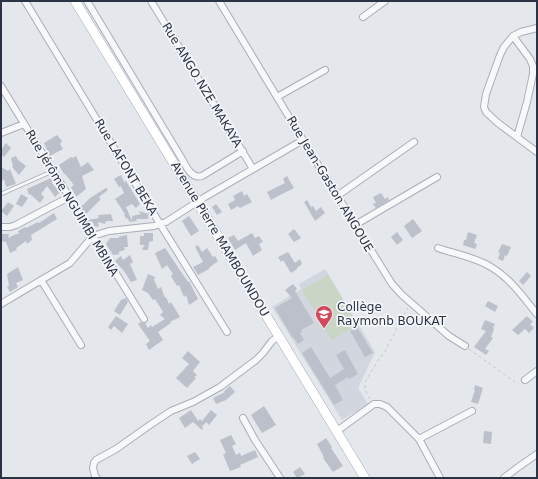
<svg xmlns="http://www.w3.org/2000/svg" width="538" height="479" font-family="'DejaVu Sans',sans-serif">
  <rect width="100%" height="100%" fill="#e4e7ec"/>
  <!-- built -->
  <path fill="#d2d6de" d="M325 269 375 352 358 388 368 404 342 420 272 307 301 289 299 284Z"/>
  <!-- green -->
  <path fill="#c9d6c5" d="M328 275 358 325 332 340 302 290Z"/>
  <!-- building -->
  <path fill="#bbc0ca" d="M57 135 62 141 60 144 63 149 50 156 44 143Z
    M6 143 11 148 4 157 1 155V150Z
    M16 156 18 160 26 166 19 175 12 167 13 166 11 158Z
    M76 156 81 167 88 162 94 170 82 176 86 189 76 197 71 187 74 185 65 174H64L59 165 71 157 73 158Z
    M1 167 8 171 10 169 16 184 6 187 4 179 1 182Z
    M121 175 124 182 126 181 140 204 136 208 132 204 126 207 132 221V216L141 214 138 211 149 214 148 219H136L137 221 130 222 127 218 126 219 124 215 125 214 115 199 124 193 121 186 119 187 114 179Z
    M287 176 294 188 278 196 271 200 267 192 285 183 283 179Z
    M51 178 53 181 52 183 60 192 55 197 47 186 41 194 44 197 40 203 30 194 29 195 27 189Z
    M106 188 108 190 99 197 101 200 99 201 85 215 80 206 83 205 90 198Z
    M242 191 244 196 247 194 252 202 240 208 238 206 231 210 228 204 235 200 233 196Z
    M381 193 385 199 388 197 389 200 376 208 373 204 376 203 373 197Z
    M21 194 28 198 22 207 16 204Z
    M307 200 311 207 313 206 316 211 321 207 325 213 315 221 304 202Z
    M8 202 14 206 7 216 1 211Z
    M216 204 222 212 217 215 212 207Z
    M54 213 57 219 31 235 32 240 27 244 26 241 16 248 17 250 10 253 6 242 1 241V234H9L8 238 16 234H19L18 231 25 227 26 228 38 222 39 223Z
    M111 214 113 221H106L105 224 98 222 99 227 94 226 93 222 89 221 88 220 99 218 98 215Z
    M189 216 199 231 191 236 182 221Z
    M413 219 422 231 412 238 404 226Z
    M294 229 301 238 294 242 288 234Z
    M397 232 403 240 397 245 391 237Z
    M468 232 477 235 474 243 477 244 475 249 463 245 464 240H466Z
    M144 233H153V241L149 242 148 250H142L143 247 145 245H140V236H144Z
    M252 233 255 238 259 236 263 242 259 244 262 250 253 256 246 243 235 250 228 238 234 235 238 241Z
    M127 235 128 247H124L125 250 118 252 120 254 113 255 106 244 110 238H119L118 237Z
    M502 244 511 247 507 256 505 255 503 261 498 259 500 253 498 252Z
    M198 245 202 252 207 248 213 257 215 256 218 261 209 268V269L198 275 193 267 203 262 195 247Z
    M165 248 188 282 189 281 198 299 189 305 186 295 184 297 179 285 177 286 171 276 173 274 167 265 162 269 155 253Z
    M288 252 295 263 300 259 302 264 297 268V269L291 273 283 260 281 262 278 257Z
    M130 255 133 262 130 264 137 280 131 282 124 271 115 261 121 256 123 260Z
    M18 267 23 280 16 283 18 287 10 292 7 287 9 286 7 274Z
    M527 272 531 276 523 285 519 281Z
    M148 274 155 277 154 280 158 289 161 287 165 298 166 297 169 304 171 302 180 317 170 322 171 323 158 332 163 340 149 350 146 344 150 341 138 324 141 322 145 323 148 328 151 325 152 327 165 319 160 315 163 312 155 299 153 300 148 293 142 290Z
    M293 284 297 289 295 291 314 323 301 330 302 332 300 333 304 340 298 344 293 337H292L275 308 292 298 285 290Z
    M126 298 128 302 120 315 114 311 121 300Z
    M488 301 498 306 495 312 485 306Z
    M116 316 128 324 122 333 114 326 111 330 108 327Z
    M527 316 533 322 530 324 534 328 529 333 525 329 518 335 512 330Z
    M485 320 495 324 493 328 494 329 491 337 493 338 485 349 489 351 486 355 474 347 486 331 481 329Z
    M357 327 373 353 365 357 350 331Z
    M311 347 330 378 344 369 336 355 345 350 358 374 349 379 348 377 335 385 343 400 334 405 302 353Z
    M188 351 200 362 193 371 197 375 194 377 196 378 187 388 176 378 189 364 182 358Z
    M475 385 483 388 478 404 471 402 475 390H474Z
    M230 386 235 392 226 400 216 404 213 398 225 392 224 391Z
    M264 406 276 425 262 433 251 415Z
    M191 410 198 421 200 419 202 421 211 410 217 415 209 425 206 422 202 427 203 429 202 430 193 422 185 428 179 418Z
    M484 431 492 432 491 444 483 443Z
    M231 435 236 444 232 446 236 455 240 453 241 456 255 450 258 457 240 465 241 467 230 471 223 454 226 453 220 440Z
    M326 438 332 447 331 448 343 466 333 472 323 458 324 457 317 444Z
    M195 452 200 459 192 464 187 456Z
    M300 467 305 474 297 478 293 472Z"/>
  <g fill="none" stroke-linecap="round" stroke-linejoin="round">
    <defs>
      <path id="lane" d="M1 194 53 171"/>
      <path id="street" d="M25 1 160 224 227 332
        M87 1 182 159C186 166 191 179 202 176L243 151
        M151 1 253 169
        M219 1 312 155 392 284 402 295 449 336 465 346
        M363 17 385 1
        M537 28 521 32 513 36 504 47 500 55 486 94 484 107 486 112 498 123 537 152
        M513 36 530 59 533 66V74L527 102 517 137
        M1 86 144 319
        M277 97 325 70
        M1 133 24 124
        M337 196 414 142
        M355 225 437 177
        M1 227H10L16 225 69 197
        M438 248C455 254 475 257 491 267 510 278 523 297 537 314
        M41 280 81 345
        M1 304 70 263 93 236 109 231 154 226 166 222 205 197 303 140
        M525 380 537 371
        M243 418 255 440 280 478
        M337 431 374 404H380L387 407 419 439 440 478
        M419 439 472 411
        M97 478 95 476 93 468 94 463 96 460 116 449 150 425 171 411 193 402 220 387 256 360 263 353 272 341 279 336
        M504 478 517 468 537 454"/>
      <path id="secondary" d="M75 1 365 478"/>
    </defs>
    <!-- lane casing -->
    <use href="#lane" stroke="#a9aeb7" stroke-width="4.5"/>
    <!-- street casing -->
    <use href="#street" stroke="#a9aeb7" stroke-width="8"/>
    <!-- secondary casing -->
    <use href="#secondary" stroke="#a9aeb7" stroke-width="10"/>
    <!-- path -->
    <path stroke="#c2c5cb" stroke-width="1" stroke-dasharray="3 3" stroke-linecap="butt" d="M469 349 515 382 519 383
      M370 399C367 394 364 388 365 382L379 359 385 352 386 348 394 335 399 322 408 308"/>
    <!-- lane -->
    <use href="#lane" stroke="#f7f8fa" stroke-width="3"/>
    <!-- street -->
    <use href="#street" stroke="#f7f8fa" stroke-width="6"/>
    <!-- secondary -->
    <use href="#secondary" stroke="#fff" stroke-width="9"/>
  </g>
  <!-- icons -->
  <defs>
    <symbol id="school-pin" viewBox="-11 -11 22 30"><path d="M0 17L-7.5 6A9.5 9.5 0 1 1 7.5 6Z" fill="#d1495b" stroke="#f4f6f9"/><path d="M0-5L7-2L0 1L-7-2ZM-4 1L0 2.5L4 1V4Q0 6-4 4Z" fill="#fff"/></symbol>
  </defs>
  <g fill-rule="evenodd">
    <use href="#school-pin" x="314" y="304" width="20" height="27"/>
  </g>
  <g text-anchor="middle" stroke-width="3.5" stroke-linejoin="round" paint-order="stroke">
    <!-- street labels -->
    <g font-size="12" fill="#2b3445" stroke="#f4f6f9">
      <text transform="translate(202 85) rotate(59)" y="4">Rue ANGO NZE MAKAYA</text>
      <text transform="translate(126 167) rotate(59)" y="4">Rue LAFONT BEKA</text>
      <text transform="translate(330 184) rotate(59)" y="4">Rue Jean-Gaston ANGOUE</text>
      <text transform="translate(72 203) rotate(59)" y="4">Rue Jérôme NGUIMBI MBINA</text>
      <text transform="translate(220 239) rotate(59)" y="4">Avenue Pierre MAMBOUNDOU</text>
    </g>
    <!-- poi labels -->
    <g font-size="12" fill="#2b3445" stroke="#f4f6f9" text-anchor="start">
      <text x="337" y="311">Collège<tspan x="337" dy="14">Raymonb BOUKAT</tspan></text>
    </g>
  </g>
  <!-- border -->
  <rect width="538" height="479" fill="none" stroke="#2b3445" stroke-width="4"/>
</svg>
